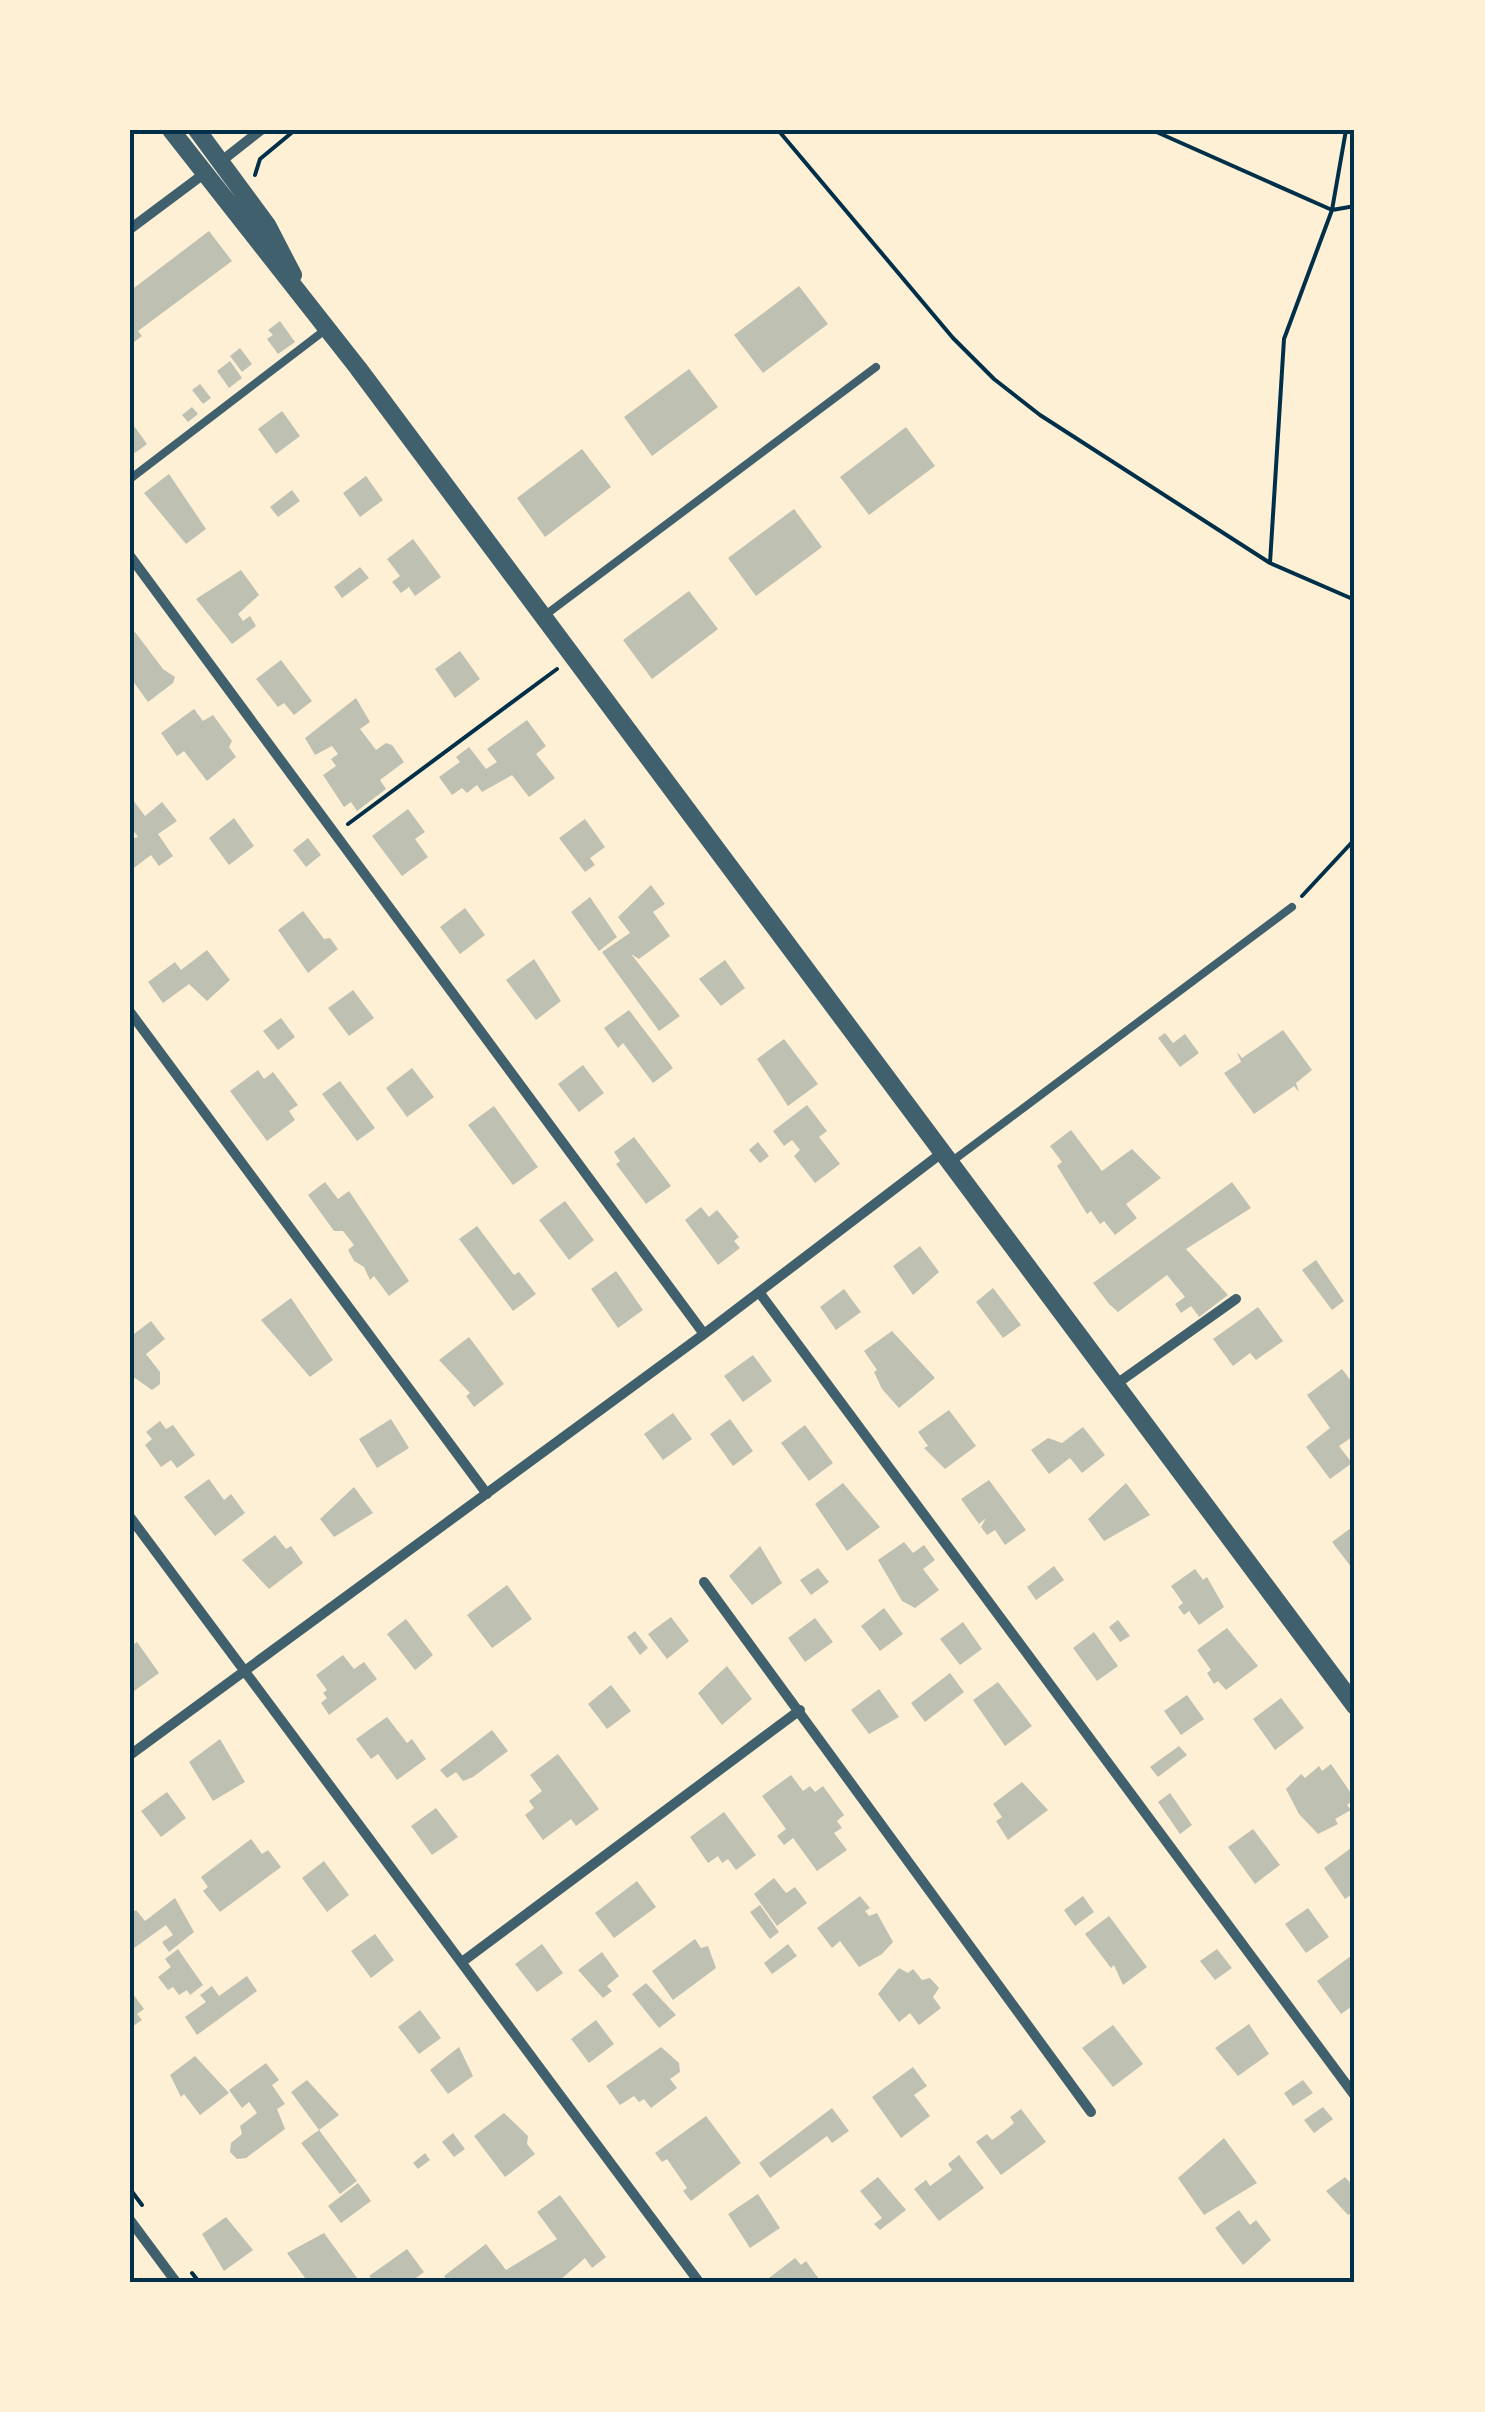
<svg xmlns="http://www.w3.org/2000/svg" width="1485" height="2412" font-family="'DM Sans',sans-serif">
  <rect width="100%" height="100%" fill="#fdf0d5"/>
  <!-- building -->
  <path fill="#bec0b2" d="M209 231 232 261 138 331 142 336 130 345V291Z
    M799 286 828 324 763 373 734 335Z
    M280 321 295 342 278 354 267 339 273 335 268 330Z
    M240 348 252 364 242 372 230 356Z
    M230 361 242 378 229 388 217 371Z
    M689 369 718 407 652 456 624 417Z
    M200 384 211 398 203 404 192 390Z
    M192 407 198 414 188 422 182 415Z
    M282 411 300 436 276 454 258 429Z
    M134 426 147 444 135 453 130 447Z
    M906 427 935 466 869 515 840 477Z
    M582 449 611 487 545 537 517 498Z
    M169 474 206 529 186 544 144 493Z
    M366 476 383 500 360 517 343 493Z
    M292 490 300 501 278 517 270 507Z
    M794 509 822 547 756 596 728 558Z
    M413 539 441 577 415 596 409 587 401 593 392 582 400 576 387 559Z
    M360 567 369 578 342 598 334 587Z
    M241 570 259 595 238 614 243 621 250 616 256 626 232 644 196 599Z
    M689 591 718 629 652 679 623 640Z
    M135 632 163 669 175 677 173 683 148 702 130 677V636Z
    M460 651 480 679 455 698 435 669Z
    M281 660 312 701 294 715 284 703 278 707 256 679Z
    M356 698 370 722 360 729 376 750 386 743 392 745 404 762 380 780 386 789 357 811 351 802 344 807 323 775 336 766 331 759 338 754 332 746 315 755 305 738Z
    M194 709 203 721 213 715 232 741 229 747 236 757 207 781 184 751 177 756 161 733Z
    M527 720 546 746 536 754 555 778 529 797 512 775 482 792 477 785 467 793 462 788 452 795 439 777 460 762 456 757 469 747 486 769 497 762 487 749Z
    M130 796 145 816 162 802 177 821 158 834 173 856 159 866 151 855 130 871V839L138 837 130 826Z
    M408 809 425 832 415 839 428 857 402 876 372 836Z
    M234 818 254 846 229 865 209 838Z
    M585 819 605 847 590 858 595 865 585 872 559 838Z
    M308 838 321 855 306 867 293 850Z
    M651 885 665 904 653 912 670 936 639 959 631 954 680 1016 659 1031 602 952 630 933 618 917Z
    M590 897 617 937 599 951 571 912Z
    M465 908 485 935 460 954 440 927Z
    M303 911 324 939 330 938 338 949 308 973 278 930Z
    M207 950 230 980 207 1001 189 984 163 1003 148 982 175 962 181 970Z
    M534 959 561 1001 536 1020 506 980Z
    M725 960 745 988 721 1006 699 979Z
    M353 990 374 1018 349 1036 328 1008Z
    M629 1010 673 1068 653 1083 623 1043 618 1048 604 1028Z
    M281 1018 295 1037 278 1050 263 1031Z
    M1283 1030 1312 1070 1296 1083 1299 1092 1294 1086 1254 1114 1224 1073 1241 1062 1237 1052 1242 1058Z
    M1165 1033 1173 1043 1185 1034 1199 1053 1180 1067 1158 1038Z
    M784 1039 818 1084 788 1106 757 1059Z
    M583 1065 604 1093 579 1112 558 1084Z
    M412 1068 434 1097 407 1117 386 1088Z
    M258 1070 264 1079 273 1072 298 1105 289 1111 295 1120 267 1141 230 1091Z
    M340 1081 375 1128 357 1141 322 1094Z
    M807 1105 827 1131 819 1137 840 1164 815 1183 794 1156 800 1150 792 1140 784 1146 773 1131Z
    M494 1106 538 1167 513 1185 468 1125Z
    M1071 1130 1102 1171 1132 1149 1161 1178 1126 1204 1137 1218 1115 1235 1104 1221 1100 1224 1091 1211 1087 1214 1057 1166 1062 1162 1050 1146Z
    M634 1137 671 1186 646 1204 616 1164 620 1161 614 1152Z
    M758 1142 769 1156 760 1163 749 1150Z
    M325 1182 338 1199 349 1191 409 1281 389 1296 374 1276 370 1280 364 1267 354 1261 348 1250 354 1245 343 1231H334L308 1195Z
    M1232 1182 1251 1208 1186 1249 1228 1295 1199 1317 1191 1306 1181 1313 1175 1304 1185 1297 1167 1275 1118 1312 1109 1304 1093 1283Z
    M565 1201 594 1240 569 1260 539 1220Z
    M701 1207 709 1217 717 1210 739 1237 734 1241 740 1248 718 1265 685 1220Z
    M477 1226 514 1275 519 1272 536 1294 513 1311 459 1239Z
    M920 1246 939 1272 913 1295 893 1266Z
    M1316 1260 1344 1301 1332 1310 1302 1270Z
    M616 1271 643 1310 618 1328 591 1289Z
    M993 1288 1021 1325 1003 1338 976 1302Z
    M844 1289 861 1312 836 1330 820 1307Z
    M291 1298 333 1360 310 1377 261 1320Z
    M1258 1307 1283 1341 1256 1360 1250 1353 1233 1366 1213 1339Z
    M151 1321 165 1339 146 1354 160 1372V1384L152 1390 135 1378 130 1381V1337Z
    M892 1331 935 1378 899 1408 882 1389 874 1372 877 1370 864 1351Z
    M469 1337 504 1384 474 1407 466 1396 470 1393 439 1360Z
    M753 1355 772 1381 743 1402 724 1376Z
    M1342 1369 1355 1386V1435L1339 1446 1352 1463 1330 1479 1306 1447 1330 1428 1307 1395Z
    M949 1410 976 1446 945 1469 924 1448 928 1446 918 1432Z
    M673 1413 692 1439 663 1460 644 1434Z
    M391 1419 409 1448 377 1468 359 1439Z
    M730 1419 753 1451 733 1466 710 1434Z
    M160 1421 166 1429 173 1425 195 1455 177 1468 171 1460 161 1467 145 1445 152 1439 146 1432Z
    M805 1425 833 1463 809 1481 781 1443Z
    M1083 1427 1105 1455 1082 1473 1070 1458 1049 1474 1031 1450 1048 1438 1062 1443Z
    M209 1479 224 1500 231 1494 245 1513 215 1536 184 1497Z
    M989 1480 1026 1530 1005 1545 995 1530 987 1535 981 1527 986 1518 979 1524 961 1499Z
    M843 1483 880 1527 847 1551 815 1504Z
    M1126 1483 1150 1515 1104 1541 1088 1519Z
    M354 1487 373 1513 334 1537 320 1519Z
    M1355 1525V1572L1332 1542Z
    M275 1535 286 1549 291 1546 303 1563 269 1589 242 1560Z
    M904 1542 913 1553 924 1545 935 1560 923 1569 939 1590 915 1608 902 1601 878 1560Z
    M760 1546 782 1583 752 1605 729 1576Z
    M1054 1566 1064 1580 1036 1600 1027 1587Z
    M818 1568 829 1582 811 1595 800 1580Z
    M1195 1569 1203 1580 1207 1577 1224 1607 1199 1625 1189 1611 1184 1615 1178 1607 1183 1603 1171 1586Z
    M507 1585 532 1619 492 1648 467 1615Z
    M884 1608 903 1634 880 1651 861 1626Z
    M671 1617 689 1641 667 1659 648 1634Z
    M815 1618 833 1642 805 1662 788 1638Z
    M406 1619 433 1655 415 1670 387 1634Z
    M1118 1620 1130 1636 1120 1642 1109 1627Z
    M963 1622 982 1649 960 1665 940 1639Z
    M1227 1628 1258 1666 1226 1690 1218 1681 1214 1684 1207 1673 1211 1670 1197 1650Z
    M635 1631 648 1648 640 1655 627 1637Z
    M1094 1632 1118 1666 1097 1681 1073 1648Z
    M137 1642 159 1673 130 1694V1647Z
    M343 1655 354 1669 364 1662 377 1679 329 1715 321 1703 327 1698 323 1693 327 1690 316 1675Z
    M727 1666 752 1699 722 1725 698 1693Z
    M950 1673 964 1692 925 1722 911 1703Z
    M998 1682 1032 1726 1005 1746 973 1700Z
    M611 1685 631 1711 607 1729 588 1704Z
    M879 1689 899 1717 869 1734 851 1710Z
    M1187 1695 1204 1719 1181 1735 1164 1711Z
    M1281 1698 1304 1728 1275 1750 1253 1719Z
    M387 1717 407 1743 412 1739 426 1759 397 1780 378 1754 371 1759 356 1739Z
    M492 1730 508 1751 473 1777 463 1781 456 1772 447 1778 440 1770Z
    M220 1739 245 1782 213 1801 189 1762Z
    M1179 1746 1187 1755 1158 1777 1150 1767Z
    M558 1754 599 1809 576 1826 571 1819 543 1840 525 1815 534 1808 529 1801 542 1791 530 1775Z
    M1331 1764 1355 1799 1347 1805 1351 1810 1335 1819 1338 1824 1318 1834 1299 1814 1286 1789 1301 1774 1305 1778 1319 1766 1322 1771Z
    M791 1775 803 1791 810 1786 815 1792 823 1786 844 1815 837 1821 842 1828 834 1833 847 1850 817 1871 793 1838 784 1845 780 1840 777 1836 786 1829 762 1796Z
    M1022 1782 1048 1810 1008 1840 996 1821 1002 1817 993 1804Z
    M167 1792 186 1818 161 1837 141 1811Z
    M1170 1793 1192 1825 1180 1834 1158 1802Z
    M436 1808 458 1837 432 1855 411 1826Z
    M724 1812 756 1855 736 1870 728 1859 722 1863 718 1856 708 1863 690 1837Z
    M1253 1829 1280 1865 1255 1884 1228 1847Z
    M251 1839 262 1854 268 1850 281 1867 220 1912 203 1891 208 1887 201 1877Z
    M1355 1845V1892L1345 1899 1324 1868Z
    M324 1861 349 1895 327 1912 302 1878Z
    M774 1878 786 1893 795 1887 807 1903 777 1926 754 1894Z
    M637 1881 656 1907 614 1938 595 1913Z
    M860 1896 870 1908 865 1911 869 1916 877 1913 893 1942 882 1954 859 1967 840 1941 832 1948 817 1928Z
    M1083 1896 1094 1912 1075 1926 1064 1910Z
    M175 1898 194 1932 169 1952 162 1942 173 1935 166 1925 130 1951V1914L136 1910 145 1921Z
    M760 1905 779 1932 770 1939 750 1912Z
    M1308 1908 1329 1937 1306 1953 1285 1924Z
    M1109 1916 1147 1967 1123 1985 1114 1965 1111 1968 1085 1934Z
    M375 1934 394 1960 371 1978 351 1951Z
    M695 1939 701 1948 708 1946 716 1968 673 2000 652 1971Z
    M542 1944 563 1973 537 1992 515 1964Z
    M788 1944 797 1956 772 1974 764 1963Z
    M178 1949 203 1985 190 1995 187 1990 179 1995 173 1987 168 1990 158 1977 171 1967 165 1959Z
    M1217 1949 1232 1968 1215 1980 1200 1961Z
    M602 1952 619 1976 607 1986 612 1991 603 1998 578 1970Z
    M1355 1953V2004L1341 2014 1317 1981Z
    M899 1968 908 1973 913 1969 922 1980 930 1978 939 1988 933 1997 941 2008 919 2025 910 2013 899 2022 878 1994Z
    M247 1976 257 1991 197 2035 185 2017 206 2002 200 1995 212 1986 219 1996Z
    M646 1983 676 2015 659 2028 632 1994Z
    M130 1990 144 2009 137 2014 142 2020 133 2026Z
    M420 2010 441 2038 419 2054 398 2027Z
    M596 2020 614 2044 589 2063 571 2039Z
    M1249 2024 1269 2054 1238 2076 1215 2048Z
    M1113 2025 1143 2064 1113 2087 1082 2048Z
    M459 2047 473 2076 448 2094 430 2070Z
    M661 2047 679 2063 680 2072 670 2079 677 2088 651 2108 644 2099 639 2102 634 2096 620 2105 606 2086Z
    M195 2056 229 2093 200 2115 184 2094 181 2097 170 2075Z
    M266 2063 279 2080 272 2085 285 2104 277 2109 285 2129 246 2158 237 2159 230 2152 231 2143 242 2134 240 2126 257 2113 249 2102 242 2108 229 2090Z
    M913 2067 927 2086 914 2095 930 2116 901 2138 872 2097Z
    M307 2080 339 2115 319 2130 357 2181 340 2194 301 2143 319 2130 291 2092Z
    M1303 2080 1313 2093 1293 2106 1284 2093Z
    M1323 2107 1333 2119 1314 2133 1304 2120Z
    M832 2108 849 2131 832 2143 827 2136 770 2178 759 2163Z
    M1021 2109 1046 2142 1001 2175 976 2142 987 2134 992 2140 1002 2133 1014 2123 1010 2117Z
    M504 2113 528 2136 527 2144 535 2154 505 2177 474 2136Z
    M706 2116 741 2163 691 2201 683 2191 687 2188 667 2159 662 2162 655 2153Z
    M453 2133 465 2149 454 2157 442 2142Z
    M1224 2138 1257 2183 1204 2215 1178 2178Z
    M425 2153 430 2160 418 2169 413 2163Z
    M959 2155 984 2188 939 2221 914 2189 926 2180 930 2186 952 2170 948 2164Z
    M878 2177 906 2210 880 2230 874 2224 882 2218 860 2191Z
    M1345 2177 1355 2188V2210L1348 2215 1326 2191Z
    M358 2183 371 2201 341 2223 328 2206Z
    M758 2194 780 2228 750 2248 728 2214Z
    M560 2195 606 2257 592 2268 585 2258 558 2282H448L444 2276 486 2244 506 2270 557 2239 537 2212Z
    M1239 2210 1250 2225 1256 2220 1271 2240 1243 2265 1215 2228Z
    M226 2217 253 2250 224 2271 202 2234Z
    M324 2233 360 2282H308L287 2253Z
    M407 2249 424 2272 416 2278 419 2282H374L369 2276Z
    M795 2258 801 2265 806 2261 821 2282H772L769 2278Z"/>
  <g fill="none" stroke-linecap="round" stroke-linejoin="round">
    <!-- path -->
    <path stroke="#003049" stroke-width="4" d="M778 130 953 338 994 379 1040 415 1270 563 1355 600
      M1152 130 1332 210 1355 206
      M255 175 260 159 295 130
      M1270 563 1284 339 1332 210 1346 130
      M348 824 557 669
      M1302 896 1355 839
      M130 2189 142 2205
      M192 2273 199 2282"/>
    <!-- service -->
    <path stroke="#3f606c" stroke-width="8" d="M130 479 325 330
      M544 616 876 367
      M951 1162 1292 907"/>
    <!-- minor -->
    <path stroke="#3f606c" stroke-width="10" d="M219 163 261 130
      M130 229 205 173
      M130 556 704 1334
      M130 1012 487 1494
      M759 1292 1355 2096
      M1115 1385 1236 1299
      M130 1517 699 2282
      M704 1582 1091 2112
      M130 1755 704 1334 943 1152
      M462 1962 800 1710
      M130 2220 176 2282"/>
    <!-- tertiary -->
    <path stroke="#3f606c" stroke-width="18" d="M171 130 358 368 1355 1706
      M197 130 267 225 293 275"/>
  </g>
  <!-- border -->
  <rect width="1485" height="2412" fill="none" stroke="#fdf0d5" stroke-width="265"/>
  <rect x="132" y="132" width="1220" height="2148" fill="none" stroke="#003049" stroke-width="4"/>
</svg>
